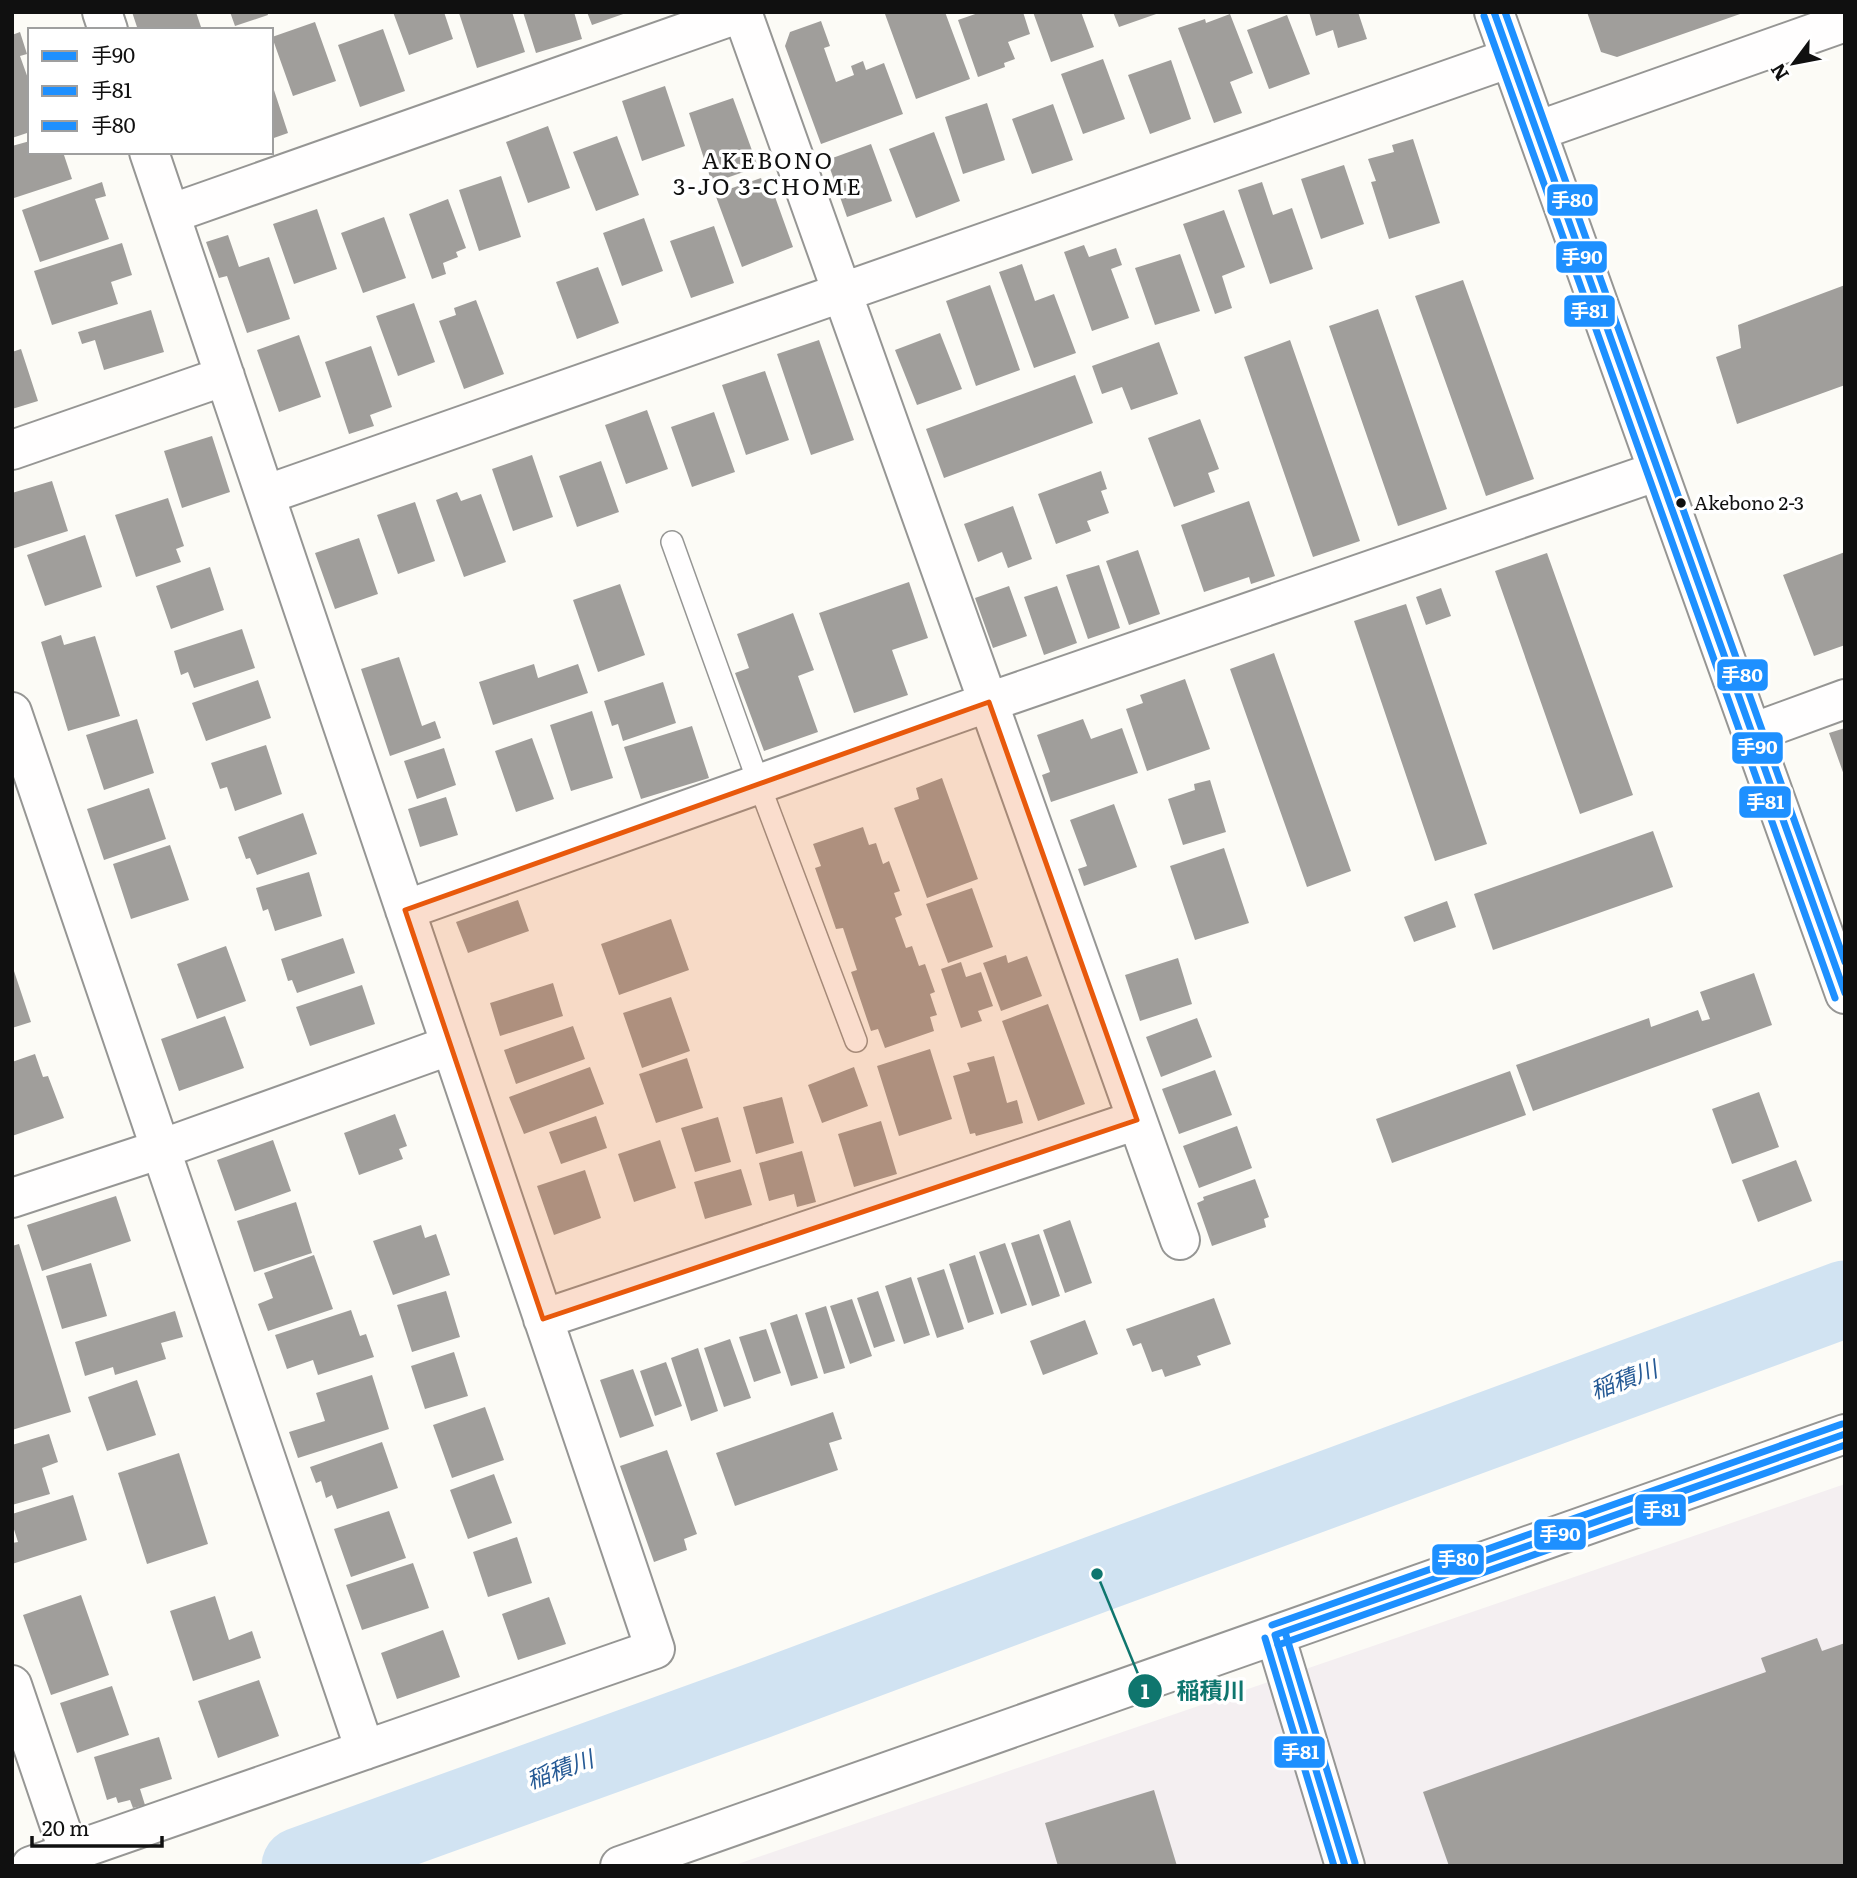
<svg xmlns="http://www.w3.org/2000/svg" width="1857" height="1878" font-family="Literata,'Noto Sans JP',serif">
  <rect width="100%" height="100%" fill="#fcfbf6"/>
  <!-- industrial -->
  <path fill="#f4eff1" d="M1845 1484V1866H732Z"/>
  <g fill="none" stroke-linecap="round" stroke-linejoin="round">
    <!-- river -->
    <path stroke="#d1e3f2" stroke-width="77" d="M300 1866 754 1702 1097 1574 1845 1299"/>
  </g>
  <!-- building -->
  <path fill="#a09e9b" d="M132 12H196L202 30H138Z
    M230 12H267L268 15 235 26Z
    M393 12H444L453 39 409 55Z
    M512 12 525 52 477 68 459 13Z
    M523 12H574L582 39 536 53Z
    M587 12H626V13L592 25Z
    M890 12H945L970 79 916 99 885 14Z
    M981 12H1023L1030 34 1008 42 1015 59 1004 63 1005 67 978 77 958 20Z
    M1033 12H1081L1094 47 1051 62Z
    M1113 12H1159V13L1119 27Z
    M1309 12H1358L1367 39 1338 48 1333 30 1316 36Z
    M1587 12H1743V13L1617 57 1601 52Z
    M1230 14 1253 73 1230 82 1242 113 1214 123 1178 28 1205 19 1206 23Z
    M1287 15 1310 74 1269 89 1247 30Z
    M821 21 830 46 824 48 836 82 854 75 851 66 863 61 866 70 884 63 903 114 821 144 785 46 790 32Z
    M315 22 336 81 293 96 272 37Z
    M383 29 405 91 360 107 338 45Z
    M20 32 27 54 20 56 30 84V132L12 138V35Z
    M1103 59 1125 119 1083 134 1061 74Z
    M1171 60 1191 119 1150 134 1128 75Z
    M272 84 288 133 271 139V85Z
    M665 86 685 146 642 161 622 101Z
    M733 98 758 167 712 183 689 113Z
    M987 103 1005 160 963 174 945 117Z
    M1053 104 1073 160 1032 174 1012 119Z
    M548 126 570 188 528 203 506 142Z
    M934 132 960 201 916 218 889 149Z
    M617 136 639 195 596 211 573 152Z
    M1413 139 1440 223 1389 239 1371 182 1376 181 1368 159 1394 152 1392 145Z
    M30 141V152H63L72 179 14 198 12 192V146Z
    M871 144 892 201 847 217 827 160Z
    M1344 165 1364 224 1321 239 1301 179Z
    M501 176 521 237 479 251 459 190Z
    M761 178 767 196 774 194 793 247 742 267 715 194Z
    M102 182 106 196 95 199 109 239 40 262 22 210Z
    M1262 182 1273 215 1292 208 1313 269 1270 284 1238 190Z
    M448 199 466 248 456 252 458 257 443 263 446 274 432 279 409 214Z
    M317 209 337 269 294 284 273 224Z
    M1224 210 1245 267 1222 276 1232 308 1215 314 1183 224Z
    M384 217 406 278 363 293 341 233Z
    M644 218 663 271 622 286 603 233Z
    M714 226 734 283 691 298 670 241Z
    M228 235 239 267 269 257 290 319 247 333 227 276 219 278 206 242Z
    M122 243 132 275 111 282 118 304 52 325 34 271Z
    M1084 245 1089 257 1116 248 1122 265 1111 269 1129 318 1092 331 1064 252Z
    M1180 254 1200 311 1155 325 1135 268Z
    M1022 264 1035 301 1054 294 1076 353 1034 368 999 272Z
    M598 267 619 323 577 339 556 282Z
    M1463 280 1534 479 1486 496 1415 296Z
    M990 285 1020 370 976 386 946 301Z
    M1845 285V385L1737 424 1716 357 1741 348 1738 325Z
    M476 300 504 374 464 389 439 321 456 315 454 308Z
    M414 303 435 362 398 376 376 316Z
    M1378 309 1447 509 1398 526 1329 326Z
    M151 310 164 352 104 370 95 340 82 344 78 332Z
    M940 333 962 389 917 405 895 350Z
    M299 335 321 397 279 412 257 350Z
    M819 340 854 440 811 455 777 354Z
    M1290 340 1360 541 1313 557 1244 357Z
    M1159 342 1178 394 1131 410 1122 387 1102 394 1092 366Z
    M371 346 392 407 370 415 374 426 349 434 325 362Z
    M21 349 38 401 12 409V352Z
    M765 371 789 440 746 455 722 385Z
    M1075 375 1093 423 944 478 926 429Z
    M647 410 668 469 626 484 605 425Z
    M714 412 735 472 692 487 671 427Z
    M1200 419 1219 469 1208 473 1215 492 1174 507 1148 438Z
    M212 436 230 492 182 508 164 451Z
    M532 455 553 517 513 531 492 469Z
    M601 461 619 512 577 527 559 476Z
    M1101 471 1107 489 1101 491 1109 513 1087 521 1091 531 1056 544 1038 494Z
    M52 481 68 531 12 549V493Z
    M457 492 461 501 481 494 506 562 464 577 436 500Z
    M168 498 184 546 176 549 181 562 136 577 115 515Z
    M1249 501 1275 576 1251 584 1249 577 1204 592 1181 525Z
    M415 502 435 561 398 574 377 515Z
    M1013 506 1032 559 1008 568 1002 552 978 562 964 524Z
    M85 535 102 587 45 606 27 555Z
    M359 538 378 594 335 609 315 553Z
    M1138 550 1160 614 1129 625 1106 561Z
    M1845 552V645L1814 656 1783 575Z
    M1547 553 1633 795 1580 814 1495 571Z
    M1099 565 1120 628 1088 639 1066 575Z
    M210 567 224 610 171 629 156 586Z
    M909 582 928 638 892 650 908 695 854 713 819 613Z
    M620 584 645 655 598 672 573 600Z
    M1009 586 1027 636 993 648 975 598Z
    M1057 586 1077 643 1044 655 1024 597Z
    M1441 588 1451 616 1426 625 1416 597Z
    M1406 604 1487 844 1435 861 1354 621Z
    M793 613 814 670 798 676 818 732 764 751 735 673 749 668 737 634Z
    M242 629 255 668 194 688 188 672 181 675 174 651Z
    M61 635 64 645 95 636 120 716 68 731 41 642Z
    M1274 653 1351 871 1307 887 1230 669Z
    M399 657 422 726 435 721 441 738 390 756 361 669Z
    M534 664 538 678 578 664 588 693 493 725 479 682Z
    M1185 679 1210 749 1147 771 1126 709 1143 703 1140 695Z
    M258 680 271 718 206 741 192 703Z
    M663 682 676 723 623 741 618 724 612 726 604 701Z
    M592 711 613 778 571 791 550 725Z
    M137 719 154 773 104 790 86 735Z
    M1083 719 1091 739 1122 728 1138 773 1051 802 1042 775 1050 772 1037 735Z
    M692 726 709 778 641 799 624 747Z
    M1845 728V775H1844L1829 733Z
    M532 738 554 799 516 812 495 751Z
    M266 745 282 794 235 811 227 787 220 789 211 763Z
    M444 748 456 785 417 799 404 761Z
    M942 778 978 879 927 898 894 808 919 799 916 788Z
    M1210 780 1226 832 1183 845 1168 799 1195 790 1194 784Z
    M149 788 166 839 104 860 87 809Z
    M446 797 458 835 420 847 408 809Z
    M1114 804 1137 867 1084 886 1078 869 1087 866 1070 820Z
    M303 813 317 854 257 875 250 858 246 859 238 837Z
    M863 827 869 845 876 843 883 864 889 861 900 891 894 893 902 915 895 918 906 948 912 946 919 966 925 964 935 992 930 994 937 1015 930 1017 934 1031 885 1048 878 1029 871 1031 851 972 857 970 843 928 836 929 815 868 821 866 813 844Z
    M1653 831 1673 887 1493 950 1474 894Z
    M170 845 189 900 131 919 113 864Z
    M1224 848 1249 923 1195 940 1170 866Z
    M309 872 322 916 275 931 268 909 263 911 256 888Z
    M972 888 993 947 948 963 926 904Z
    M518 900 529 931 468 953 456 922Z
    M1447 901 1456 927 1414 942 1404 917Z
    M671 919 689 970 619 995 601 944Z
    M343 938 355 973 297 993 292 980 288 981 281 959Z
    M226 946 246 1001 197 1019 177 964Z
    M1006 955 1008 963 1027 956 1042 996 1001 1011 983 963Z
    M1178 958 1192 1004 1140 1021 1125 975Z
    M961 962 966 977 981 972 993 1006 978 1011 982 1021 961 1028 941 969Z
    M12 965 31 1022 12 1028Z
    M1754 973 1772 1025 1533 1111 1516 1065 1649 1018 1651 1027 1698 1010 1702 1021 1710 1019 1700 992Z
    M553 983 563 1016 500 1036 490 1003Z
    M362 985 375 1024 310 1046 296 1007Z
    M671 997 690 1051 642 1068 623 1013Z
    M1048 1004 1085 1104 1038 1121 1002 1021Z
    M225 1016 244 1068 179 1091 161 1039Z
    M1197 1018 1212 1057 1161 1077 1146 1037Z
    M573 1026 585 1059 516 1084 504 1050Z
    M930 1049 952 1119 899 1136 877 1066Z
    M35 1054 43 1077 48 1076 64 1118 12 1136V1062Z
    M994 1056 1007 1103 1017 1100 1023 1123 976 1136 975 1133 970 1134 953 1076 970 1071 967 1063Z
    M687 1058 703 1108 656 1123 639 1074Z
    M590 1067 604 1104 524 1134 509 1097Z
    M854 1067 868 1106 822 1123 808 1085Z
    M1215 1070 1232 1115 1179 1134 1162 1089Z
    M1510 1071 1526 1115 1392 1163 1376 1119Z
    M1759 1092 1779 1147 1732 1164 1712 1109Z
    M782 1097 794 1143 756 1154 743 1107Z
    M395 1114 407 1146 399 1149 403 1159 359 1175 344 1133Z
    M596 1116 607 1148 561 1164 549 1132Z
    M718 1117 731 1162 695 1172 681 1128Z
    M881 1121 897 1174 854 1187 838 1134Z
    M1237 1126 1252 1168 1199 1188 1183 1146Z
    M273 1140 291 1191 235 1211 217 1160Z
    M660 1140 676 1188 634 1202 618 1154Z
    M802 1151 816 1202 797 1207 794 1194 769 1201 759 1163Z
    M1796 1160 1812 1201 1758 1222 1742 1180Z
    M741 1169 752 1205 705 1219 694 1182Z
    M585 1170 601 1218 554 1235 537 1186Z
    M1255 1179 1269 1217 1264 1219 1266 1227 1212 1246 1197 1203 1204 1200 1203 1197Z
    M116 1196 131 1241 42 1271 27 1225Z
    M296 1202 312 1253 254 1272 237 1221Z
    M1070 1220 1092 1283 1065 1293 1043 1230Z
    M421 1225 425 1238 436 1234 450 1275 393 1295 373 1241Z
    M1039 1234 1060 1296 1032 1306 1011 1243Z
    M1005 1243 1027 1305 1001 1314 979 1252Z
    M19 1244 71 1412 12 1430V1246Z
    M314 1255 333 1309 268 1331 258 1304 273 1298 264 1273Z
    M975 1255 994 1314 968 1323 949 1264Z
    M91 1263 107 1316 62 1329 46 1276Z
    M944 1269 964 1329 937 1338 917 1278Z
    M911 1277 930 1335 904 1344 885 1286Z
    M446 1291 460 1337 412 1352 397 1305Z
    M878 1291 895 1341 874 1348 857 1298Z
    M1214 1298 1231 1344 1197 1356 1201 1365 1165 1377 1162 1369 1152 1372 1141 1343 1133 1346 1126 1329Z
    M852 1299 872 1356 850 1364 830 1306Z
    M826 1306 845 1368 824 1374 805 1313Z
    M351 1310 360 1336 366 1334 374 1357 318 1375 313 1360 287 1369 275 1335Z
    M175 1311 183 1337 161 1343 166 1359 115 1375 113 1367 85 1376 75 1342Z
    M797 1314 818 1378 791 1386 770 1323Z
    M1085 1320 1098 1354 1043 1375 1030 1341Z
    M766 1329 781 1373 754 1382 739 1337Z
    M730 1339 751 1398 724 1407 704 1348Z
    M698 1348 718 1411 691 1421 671 1358Z
    M454 1352 468 1396 425 1409 411 1366Z
    M666 1362 682 1406 655 1416 640 1371Z
    M633 1369 654 1426 620 1438 600 1380Z
    M372 1375 389 1429 298 1458 289 1432 325 1421 316 1393Z
    M137 1380 156 1435 107 1451 88 1397Z
    M485 1407 504 1460 452 1478 433 1425Z
    M833 1412 842 1439 829 1443 838 1470 735 1506 716 1453Z
    M49 1434 58 1462 42 1468 50 1494 12 1505V1445Z
    M382 1442 398 1488 337 1509 332 1495 326 1498 321 1481 316 1483 310 1467Z
    M667 1450 697 1534 684 1539 687 1550 654 1562 620 1466Z
    M179 1453 208 1544 147 1564 118 1473Z
    M494 1474 512 1523 468 1539 450 1490Z
    M73 1495 87 1540 12 1564V1543L18 1542 12 1523V1514Z
    M389 1511 406 1558 351 1577 334 1529Z
    M517 1537 532 1583 488 1597 473 1552Z
    M413 1563 429 1608 362 1630 346 1585Z
    M81 1595 109 1675 51 1695 23 1615Z
    M215 1596 229 1640 252 1631 261 1658 193 1681 170 1611Z
    M549 1597 566 1644 518 1660 502 1614Z
    M443 1630 460 1677 397 1699 381 1653Z
    M1817 1638 1822 1651 1845 1643V1866H1449L1423 1792 1766 1672 1761 1658Z
    M259 1680 279 1736 218 1758 198 1701Z
    M112 1686 129 1735 77 1753 60 1703Z
    M159 1737 172 1779 140 1789 145 1805 133 1808 130 1800 118 1803 116 1797 107 1800 94 1757Z
    M1154 1790 1177 1866H1058L1045 1823Z"/>
  <g fill="none" stroke-linecap="round" stroke-linejoin="round">
    <defs>
      <path id="lane" d="M672 542 759 784 856 1041"/>
      <path id="street" d="M102 12 108 30
        M742 12 1180 1240
        M1494 12 1845 994
        M1537 131 1845 22
        M170 214 743 12
        M12 450 225 376
        M265 495 1510 58
        M12 712 365 1750
        M1752 733 1845 699
        M405 910 989 702 1658 471
        M12 1198 161 1149 451 1045
        M543 1319 1137 1120
        M1275 1635 1345 1866
        M12 1685 69 1853
        M31 1866 655 1649 149 152
        M620 1866 1845 1434"/>
    </defs>
    <!-- lane casing -->
    <use href="#lane" stroke="#969694" stroke-width="24"/>
    <!-- street casing -->
    <use href="#street" stroke="#969694" stroke-width="42"/>
    <!-- lane -->
    <use href="#lane" stroke="#fffefe" stroke-width="21"/>
    <!-- street -->
    <use href="#street" stroke="#fffefe" stroke-width="38"/>
    <defs>
      <path id="bus-1" d="M1494 12 1845 993
        M1275 1635 1845 1434
        M1275 1635 1345 1866"/>
      <path id="bus-2" d="M1484 16 1835 998
        M1265 1638 1334 1866
        M1278 1645 1845 1445"/>
      <path id="bus-3" d="M1505 12 1845 962
        M1272 1625 1842 1424
        M1285 1632 1355 1863"/>
    </defs>
    <!-- bus-1 casing -->
    <use href="#bus-1" stroke="#fff" stroke-width="12"/>
    <!-- bus-2 casing -->
    <use href="#bus-2" stroke="#fff" stroke-width="12"/>
    <!-- bus-3 casing -->
    <use href="#bus-3" stroke="#fff" stroke-width="12"/>
    <!-- bus-1 -->
    <use href="#bus-1" stroke="#1e90ff" stroke-width="7"/>
    <!-- bus-2 -->
    <use href="#bus-2" stroke="#1e90ff" stroke-width="7"/>
    <!-- bus-3 -->
    <use href="#bus-3" stroke="#1e90ff" stroke-width="7"/>
  </g>
  <!-- marked area -->
  <path fill="#e8590c" fill-opacity="0.2" stroke="#e8590c" stroke-width="5" stroke-linejoin="round" d="M989 702 1137 1120 543 1319 405 910Z"/>
  <!-- markers -->
  <circle fill="#101010" stroke="#fff" stroke-width="2.5" cx="1681" cy="503" r="6"/>
  <g text-anchor="middle" stroke-width="7" stroke-linejoin="round" paint-order="stroke">
    <!-- bus labels -->
    <g font-size="19" fill="#101010" stroke="#fff" text-anchor="start">
      <text x="1694" y="510">Akebono 2-3</text>
    </g>
    <!-- neighbourhood labels -->
    <g font-size="23" letter-spacing="2" fill="#101010" stroke="#fff">
      <text x="768" y="169">AKEBONO<tspan x="768" dy="26">3-JO 3-CHOME</tspan></text>
    </g>
    <!-- water labels -->
    <g font-size="23" font-style="italic" fill="#265a95" stroke="#fff">
      <text transform="translate(1624 1380) rotate(-20)" y="8">稲積川</text>
      <text transform="translate(560 1770) rotate(-20)" y="8">稲積川</text>
    </g>
  </g>
  <!-- callouts -->
  <path fill="none" stroke="#0f766e" stroke-width="2.5" d="M1097 1574L1145 1691"/>
  <g fill="#0f766e" stroke="#fff" stroke-width="2.5">
    <circle cx="1097" cy="1574" r="7"/>
    <circle cx="1145" cy="1691" r="18"/>
  </g>
  <g font-size="21" text-anchor="middle" font-weight="bold" fill="#fff">
    <text x="1145" y="1699">1</text>
  </g>
  <g font-size="23" text-anchor="middle" font-weight="bold" fill="#0f766e" stroke="#fff" stroke-width="7" stroke-linejoin="round" paint-order="stroke">
    <text x="1211" y="1699">稲積川</text>
  </g>
  <g stroke="#fff" stroke-width="2.5">
    <rect x="1546" y="183" width="53" height="34" rx="7" fill="#1e90ff"/>
    <rect x="1555" y="240" width="53" height="34" rx="7" fill="#1e90ff"/>
    <rect x="1563" y="294" width="53" height="34" rx="7" fill="#1e90ff"/>
    <rect x="1716" y="658" width="53" height="34" rx="7" fill="#1e90ff"/>
    <rect x="1731" y="731" width="53" height="34" rx="7" fill="#1e90ff"/>
    <rect x="1738" y="785" width="54" height="34" rx="7" fill="#1e90ff"/>
    <rect x="1634" y="1493" width="53" height="34" rx="7" fill="#1e90ff"/>
    <rect x="1533" y="1518" width="54" height="33" rx="7" fill="#1e90ff"/>
    <rect x="1431" y="1543" width="54" height="33" rx="7" fill="#1e90ff"/>
    <rect x="1273" y="1735" width="53" height="34" rx="7" fill="#1e90ff"/>
  </g>
  <g font-size="19" text-anchor="middle" font-weight="bold" fill="#fff">
    <text x="1572" y="207">手80</text>
    <text x="1582" y="264">手90</text>
    <text x="1589" y="318">手81</text>
    <text x="1742" y="682">手80</text>
    <text x="1757" y="754">手90</text>
    <text x="1765" y="809">手81</text>
    <text x="1661" y="1517">手81</text>
    <text x="1560" y="1541">手90</text>
    <text x="1458" y="1566">手80</text>
    <text x="1300" y="1759">手81</text>
  </g>
  <!-- border -->
  <rect width="1857" height="1878" fill="none" stroke="#101010" stroke-width="28"/>
  <!-- legend -->
  <rect x="28" y="28" width="245" height="126" fill="#ffffff" stroke="#9f9f9f" stroke-width="2"/>
  <rect x="42" y="51" width="35" height="10" fill="#1e90ff" stroke="#9f9f9f" stroke-width="2"/>
  <text x="91" y="63" font-size="21" fill="#101010">手90</text>
  <rect x="42" y="86" width="35" height="10" fill="#1e90ff" stroke="#9f9f9f" stroke-width="2"/>
  <text x="91" y="98" font-size="21" fill="#101010">手81</text>
  <rect x="42" y="121" width="35" height="10" fill="#1e90ff" stroke="#9f9f9f" stroke-width="2"/>
  <text x="91" y="133" font-size="21" fill="#101010">手80</text>
  <!-- north arrow -->
  <g transform="translate(1794 63) rotate(238)" stroke="#ffffff" stroke-width="5" paint-order="stroke">
  <path d="M0-5L12 26L0 18L-12 26Z" fill="#101010"/>
  <text y="-10" font-size="19" font-weight="bold" text-anchor="middle" fill="#101010">N</text>
  </g>
  <!-- scale -->
  <path d="M32 1836v10h130v-10" fill="none" stroke="#101010" stroke-width="3.5"/>
  <text x="42" y="1836" font-size="21" fill="#101010" stroke="#ffffff" stroke-width="5" paint-order="stroke">20 m</text>
</svg>
